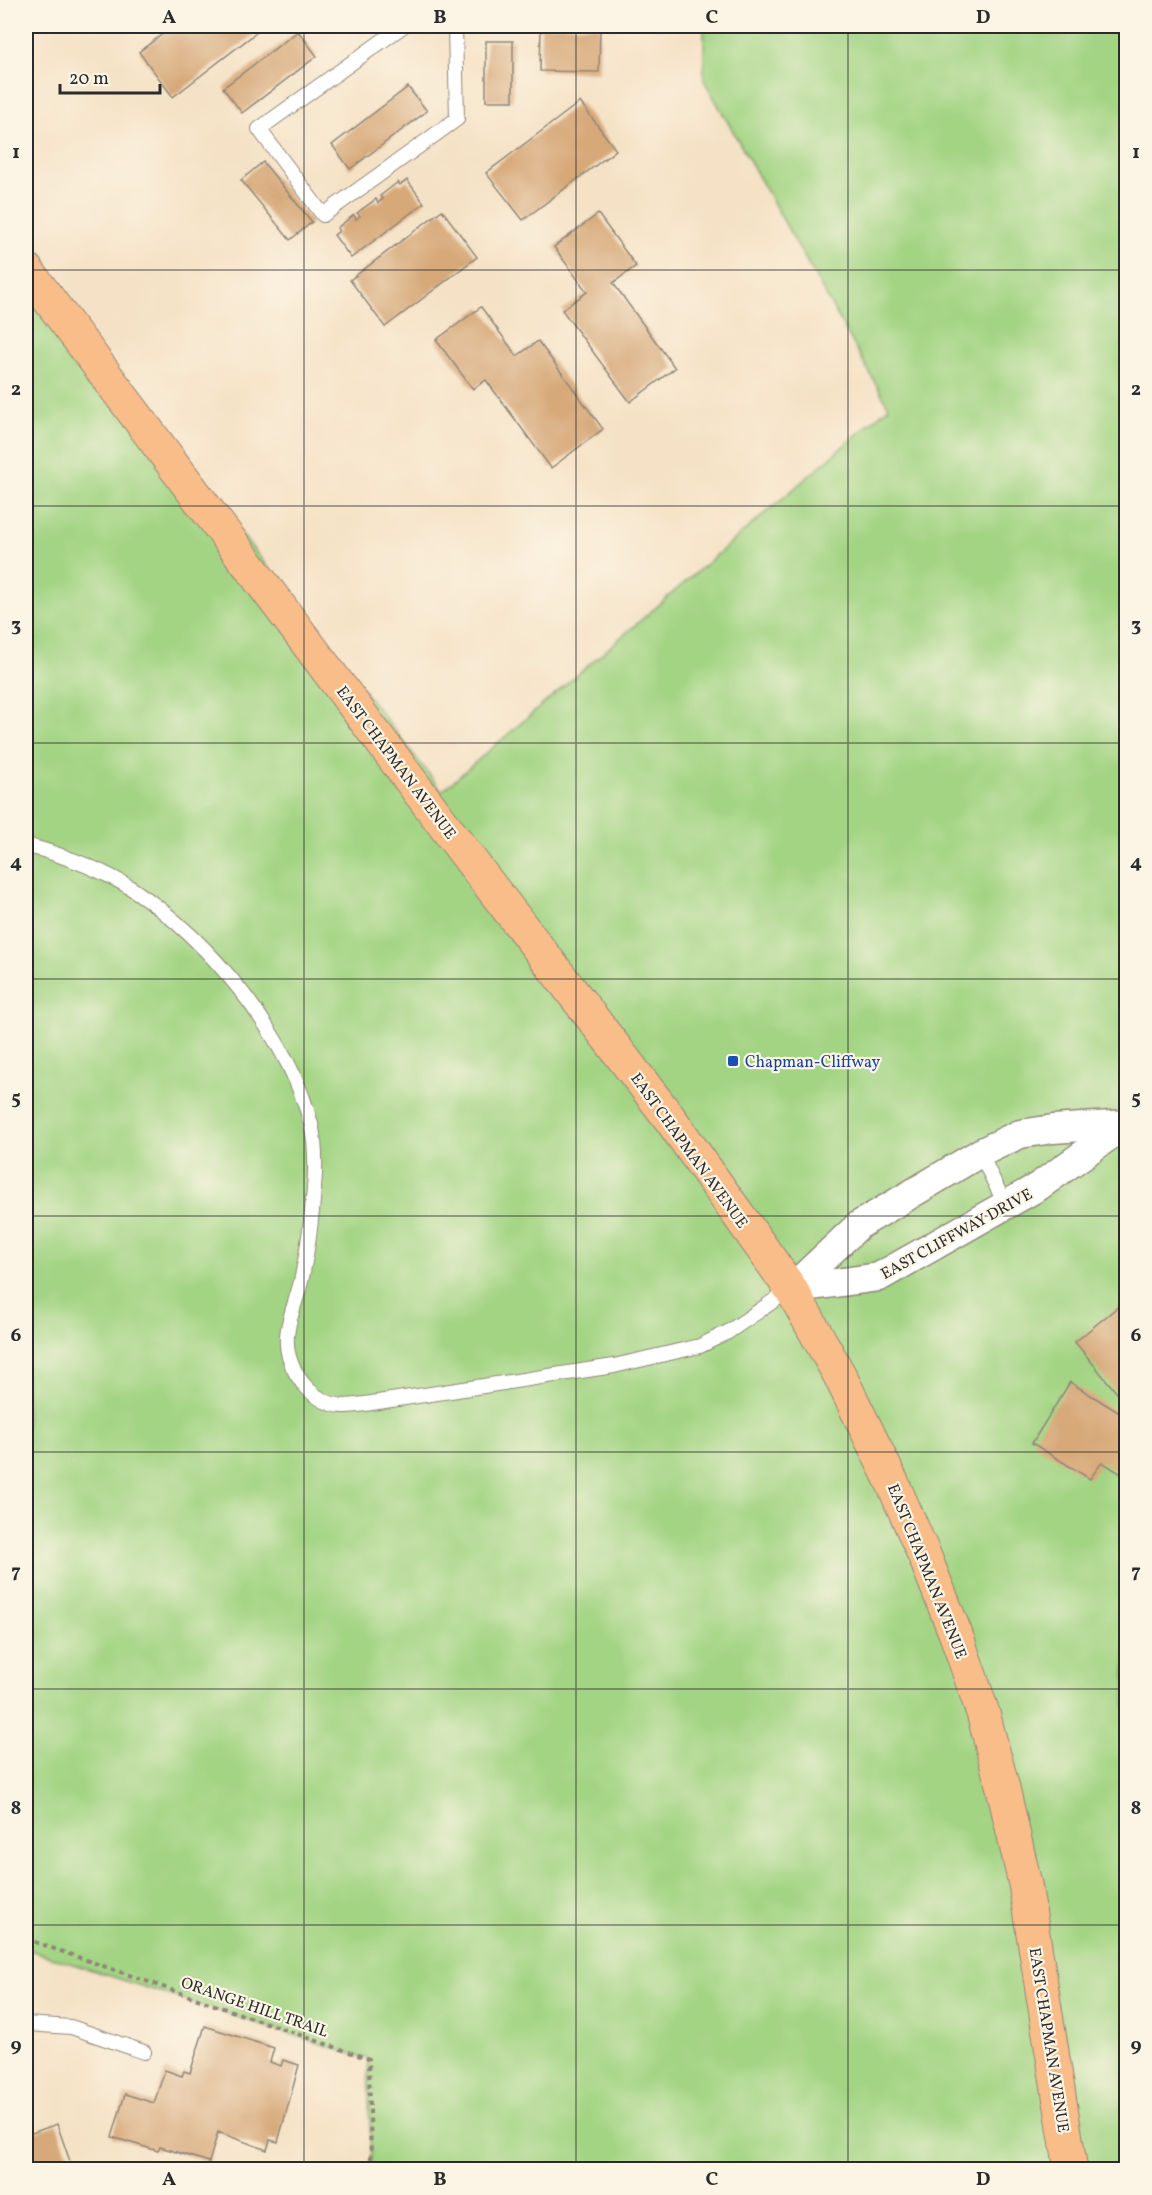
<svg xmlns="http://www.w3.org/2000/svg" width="1152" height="2195" font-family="Vollkorn,serif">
  <rect width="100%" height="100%" fill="#fcf5e5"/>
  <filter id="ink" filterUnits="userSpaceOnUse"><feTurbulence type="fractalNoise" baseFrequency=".0167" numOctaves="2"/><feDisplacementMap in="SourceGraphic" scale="12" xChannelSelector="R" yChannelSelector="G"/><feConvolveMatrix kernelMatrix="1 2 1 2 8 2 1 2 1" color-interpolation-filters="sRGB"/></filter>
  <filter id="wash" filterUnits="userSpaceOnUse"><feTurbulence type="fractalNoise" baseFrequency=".008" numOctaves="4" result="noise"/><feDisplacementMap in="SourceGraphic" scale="24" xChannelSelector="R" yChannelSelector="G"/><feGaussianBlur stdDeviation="1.35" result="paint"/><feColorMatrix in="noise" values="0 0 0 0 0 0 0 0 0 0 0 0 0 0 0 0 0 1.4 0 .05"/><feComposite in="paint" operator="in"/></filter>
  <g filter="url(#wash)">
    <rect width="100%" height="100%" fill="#f5e2c6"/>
    <!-- green -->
    <path fill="#a3d483" stroke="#678057" stroke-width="1.5" d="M704 26H1126L1125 2169H365L371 2165 368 2059 26 1949V258L442 791 889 407 704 80Z"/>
    <g id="blocks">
      <!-- building -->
      <path fill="#d7a979" d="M173 26H265L173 97 139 52Z
        M541 26H600L599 72 540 71Z
        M298 31 317 56 242 113 223 88Z
        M486 41H513V101H486Z
        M408 87 427 111 350 169 332 145Z
        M580 102 616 150 523 220 486 173Z
        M263 162 312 222 290 240 241 180Z
        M407 180 424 203 351 258 334 235 339 231 337 228 354 215 356 219 360 216 357 213 376 199 378 203 383 199 380 196 398 182 400 185Z
        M442 210 477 257 385 327 350 280Z
        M598 214 636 266 613 283 675 368 630 402 562 310 587 292 554 247Z
        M481 307 517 356 538 341 603 429 551 468 486 380 473 389 436 340Z
        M1126 1225V1244L1120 1227Z
        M1125 1301 1126 1303V1404L1075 1342Z
        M1070 1382 1126 1417V1477L1102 1462 1090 1479 1032 1443Z
        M205 2026 274 2048 270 2062 281 2066 283 2060 299 2065 278 2142 270 2140 267 2150 218 2132 209 2162 160 2147 158 2151 112 2137 125 2094 154 2103 165 2070 182 2076 184 2071 190 2073Z
        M57 2124 73 2170H26V2135Z"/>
    </g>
  </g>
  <g filter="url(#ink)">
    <use href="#blocks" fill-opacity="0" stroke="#908678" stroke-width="1.5"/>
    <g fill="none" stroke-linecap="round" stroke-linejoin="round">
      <defs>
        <path id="lane" d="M403 26 259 129 323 215 457 119 455 26
          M26 845C62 855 102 869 134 890 210 941 288 1035 311 1124 316 1145 316 1167 314 1188 312 1218 308 1248 302 1277 297 1303 281 1330 289 1357 296 1381 316 1403 342 1406 350 1406 358 1405 365 1404L614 1366 700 1346 728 1332 791 1289
          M980 1153 1006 1206
          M26 2024 71 2027 144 2052"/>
        <path id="street" d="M791 1289 859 1225 980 1153 1020 1134 1053 1129 1126 1124
          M791 1289 879 1277 1039 1186 1126 1124"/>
        <path id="primary" d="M26 269 471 861 671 1120 791 1289 839 1374 892 1482 925 1557 956 1635 983 1713 1003 1788 1025 1884 1071 2170"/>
      </defs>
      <!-- lane casing -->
      <use href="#lane" stroke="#908678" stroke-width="16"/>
      <!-- street casing -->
      <use href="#street" stroke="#908678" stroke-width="31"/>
      <!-- primary casing -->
      <use href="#primary" stroke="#908678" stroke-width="35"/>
      <!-- path -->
      <path stroke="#908678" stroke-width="4" stroke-dasharray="4.5 4.5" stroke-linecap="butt" d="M26 1939 369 2059 371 2165 365 2170"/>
      <!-- lane -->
      <use href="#lane" stroke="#fff" stroke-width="14"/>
      <!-- street -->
      <use href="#street" stroke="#fff" stroke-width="28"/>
      <!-- primary -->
      <use href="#primary" stroke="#f8bd89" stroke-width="33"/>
    </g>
  </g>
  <!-- grid -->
  <path fill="none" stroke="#2b2b2b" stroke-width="1.5" stroke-opacity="0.55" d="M304 26V2170M576 26V2170M848 26V2170M26 270H1126M26 506H1126M26 743H1126M26 979H1126M26 1216H1126M26 1452H1126M26 1689H1126M26 1925H1126"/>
  <!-- markers -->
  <rect fill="#1a4fb4" stroke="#fcf5e5" stroke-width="2" x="727" y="1055" width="12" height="12" rx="3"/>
  <g text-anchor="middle" stroke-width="4.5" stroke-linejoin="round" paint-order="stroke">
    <!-- street labels -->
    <g font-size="16" fill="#2b2b2b" stroke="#fcf5e5">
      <text transform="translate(397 762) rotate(53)" y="6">EAST CHAPMAN AVENUE</text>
      <text transform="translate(690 1150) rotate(54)" y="6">EAST CHAPMAN AVENUE</text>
      <text transform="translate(956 1233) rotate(-29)" y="6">EAST CLIFFWAY DRIVE</text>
      <text transform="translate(928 1571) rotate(68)" y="6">EAST CHAPMAN AVENUE</text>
      <text transform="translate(255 2006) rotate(19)" y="6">ORANGE HILL TRAIL</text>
      <text transform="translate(1050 2040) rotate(81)" y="6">EAST CHAPMAN AVENUE</text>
    </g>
    <!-- transit labels -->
    <g font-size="16" fill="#164399" stroke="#fcf5e5" text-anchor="start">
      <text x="745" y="1067">Chapman-Cliffway</text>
    </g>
  </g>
  <!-- margin -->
  <rect width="1152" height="2195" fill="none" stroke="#fcf5e5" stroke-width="66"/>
  <!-- scale -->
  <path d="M60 84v9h100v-9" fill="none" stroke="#2b2b2b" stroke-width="3"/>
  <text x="69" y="84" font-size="18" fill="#2b2b2b" stroke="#fcf5e5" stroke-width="4.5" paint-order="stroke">20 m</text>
  <rect x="33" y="33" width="1086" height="2129" fill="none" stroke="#2b2b2b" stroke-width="2"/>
  <g font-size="20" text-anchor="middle" font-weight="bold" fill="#2b2b2b">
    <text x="169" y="23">A</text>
    <text x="440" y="23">B</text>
    <text x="712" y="23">C</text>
    <text x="983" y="23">D</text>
    <text x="16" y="158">1</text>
    <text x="1136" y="158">1</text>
    <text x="16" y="395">2</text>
    <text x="1136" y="395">2</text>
    <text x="16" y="631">3</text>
    <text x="1136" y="631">3</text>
    <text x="16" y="868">4</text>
    <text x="1136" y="868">4</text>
    <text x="16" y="1104">5</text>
    <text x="1136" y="1104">5</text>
    <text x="16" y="1341">6</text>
    <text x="1136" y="1341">6</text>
    <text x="16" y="1577">7</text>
    <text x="1136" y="1577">7</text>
    <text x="16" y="1814">8</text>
    <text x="1136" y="1814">8</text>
    <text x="16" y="2051">9</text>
    <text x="1136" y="2051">9</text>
    <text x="169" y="2185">A</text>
    <text x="440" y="2185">B</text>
    <text x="712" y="2185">C</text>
    <text x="983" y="2185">D</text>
  </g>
</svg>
